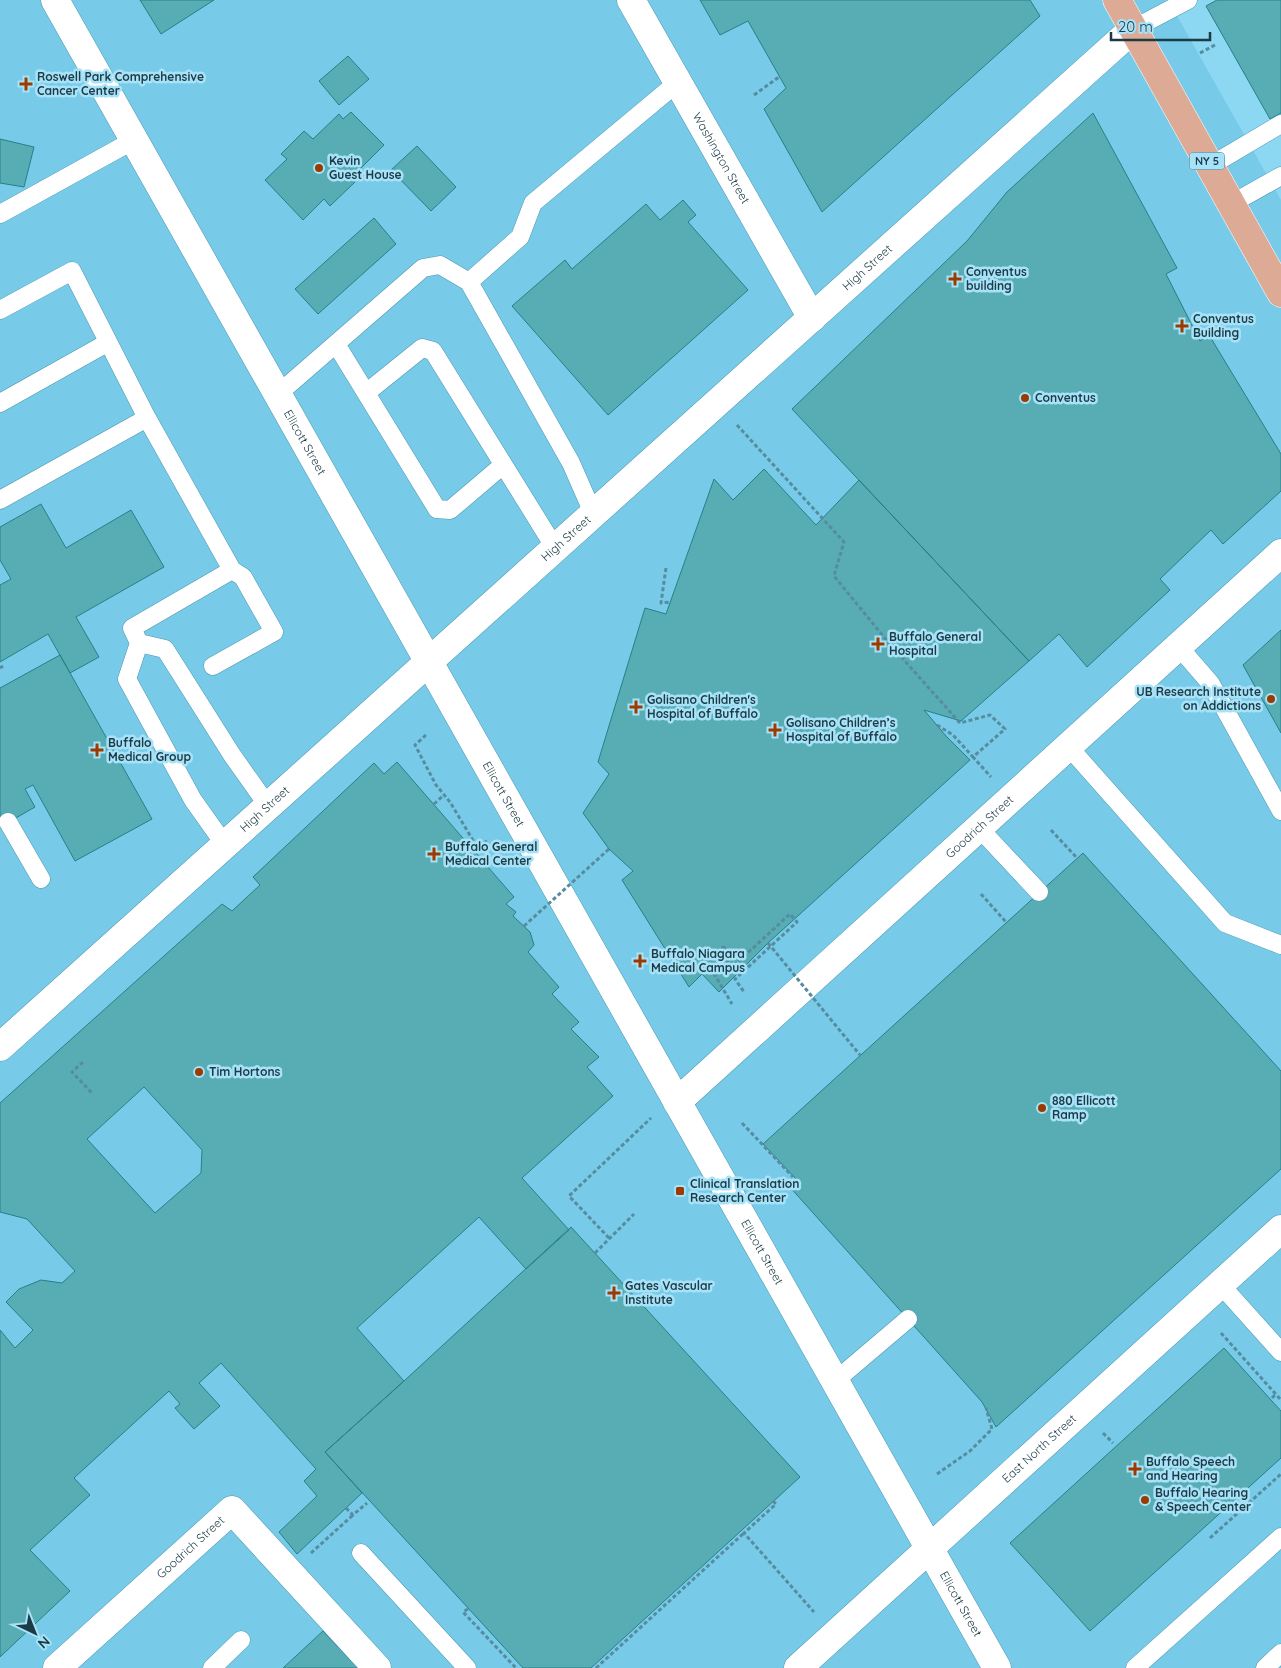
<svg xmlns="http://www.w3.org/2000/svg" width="1281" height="1668" font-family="Quicksand,sans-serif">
  <rect width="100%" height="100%" fill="#8cd7f2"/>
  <!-- built -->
  <path fill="#77cbe8" d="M0 0H1168L1281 200V1668H0Z"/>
  <!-- building -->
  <path fill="#58adb5" stroke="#258088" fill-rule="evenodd" d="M140 0H214L161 34Z
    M700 0H1030L1040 16 822 212 764 109 786 88 748 21 720 35Z
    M1217 0H1281V113L1270 119 1206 6Z
    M348 56 369 79 339 105 319 81Z
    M351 112 384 145 351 178 355 182 330 206 324 199 303 220 265 180 287 159 281 154 304 131 313 139 339 114 343 119Z
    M1093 113 1177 268 1166 274 1200 341 1209 335 1281 454V491L1223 544 1211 530 1160 579 1170 590 1087 667 1059 634 1029 661 792 409 967 241 1007 192Z
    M0 139 34 147 24 187 0 183Z
    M417 146 456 187 431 211 391 170Z
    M683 200 696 215 688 222 748 290 608 415 512 306 565 260 572 269 646 204 660 220Z
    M374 218 396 244 318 314 295 289Z
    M764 469 816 525 859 480 1029 661 961 721 924 710 946 736 970 760 768 943 719 992 702 974 689 987 622 880 633 871 609 849 583 813 609 774 598 762 645 608 666 614 714 479 733 500Z
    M41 504 66 548 131 510 164 567 76 617 99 657 70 673 48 634 0 662V585L11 579 0 560V527Z
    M1281 630V733L1243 665Z
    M60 655 152 819 75 861 33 785 25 789 35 807 0 827V688Z
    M397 762 514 897 506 904 516 912 513 916 530 932 531 935 534 945 528 952 559 987 552 994 579 1022 571 1029 599 1057 587 1067 613 1096 522 1178 569 1230 526 1269 479 1217 357 1328 404 1381 325 1452 362 1493 297 1554 279 1532 317 1496 304 1481 316 1469 221 1363 199 1383 220 1406 194 1429 175 1408 180 1404 169 1391 74 1478 90 1495 30 1550 70 1591 0 1657V1330L15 1348 33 1330 6 1302 19 1289 41 1280 62 1283 75 1271 27 1219 0 1212V1103L222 904 232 911 260 885 253 877 374 763 384 774ZM144 1087 202 1150 201 1173 155 1213 87 1139Z
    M1083 853 1281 1071V1169L996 1427 982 1402 789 1186 796 1179 763 1144Z
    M571 1227 800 1477 591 1668H523L325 1452 404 1381Z
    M1224 1348 1281 1411V1458L1090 1631 1010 1543Z
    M323 1631 358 1668H283Z"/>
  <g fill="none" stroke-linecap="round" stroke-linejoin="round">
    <defs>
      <path id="lane" d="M1133 29 1188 0
        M1210 166 1281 124
        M1231 204 1281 176
        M0 214 134 140
        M0 310 72 271 147 418 232 570 132 628 139 643
        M336 344 437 509 450 510 503 465
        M366 393 422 348 433 351 555 548
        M278 394 423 268 440 265 469 282
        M0 403 107 343
        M0 500 147 418
        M593 513 571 463 469 282 520 237 533 203 678 82
        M1179 647 1211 684 1281 811
        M213 666 274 632 243 577 232 570
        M1068 746 1225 923 1281 945
        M8 822 41 879
        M979 828 1039 892
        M225 845 193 800 127 679 139 643 165 649 232 755 268 806
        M1220 1284 1281 1352
        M835 1381 908 1319
        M361 1553 467 1668
        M212 1668 241 1640
        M1135 1668 1281 1537
        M1265 1668 1281 1653"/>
      <g id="street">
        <path id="s1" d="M55 0 997 1668"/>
        <path id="s2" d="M631 0 812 318"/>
        <path id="s3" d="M0 1047 1133 29"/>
        <path id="s4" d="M677 1102 1281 553"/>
        <path id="s5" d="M57 1668 232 1510 377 1668"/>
      </g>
      <g id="secondary">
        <path id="s6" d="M798 1668 1281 1229"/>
      </g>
      <path id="primary" d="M1117 0 1281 293"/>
    </defs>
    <!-- lane casing -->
    <use href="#lane" stroke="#4e98b2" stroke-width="19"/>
    <!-- street casing -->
    <use href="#street" stroke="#4e98b2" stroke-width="29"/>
    <!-- secondary casing -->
    <use href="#secondary" stroke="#4e98b2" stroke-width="29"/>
    <!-- primary casing -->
    <use href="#primary" stroke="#fff" stroke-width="29"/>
    <!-- path -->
    <path stroke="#568c9f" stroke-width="3" stroke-dasharray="4 2.5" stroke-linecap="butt" d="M1200 53 1215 45
      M754 95 779 77
      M737 425 844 542 834 576 888 642 960 723 990 715 1005 729 973 757 991 777
      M666 568 661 603 670 602
      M0 668 3 666
      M937 725 953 735 973 757
      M426 735 415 745 436 785 450 802 477 847 487 841
      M434 804 444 795
      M1051 830 1077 858
      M981 894 1006 922
      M724 946 710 967 732 1004
      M724 946 729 969
      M729 970 790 914 797 922 735 979 744 992
      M83 1062 72 1072 92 1093
      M742 1123 793 1177
      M609 1238 569 1196 651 1118
      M595 1253 634 1214
      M1221 1333 1281 1400
      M1272 1398 1276 1394
      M1103 1433 1113 1443
      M937 1474 970 1451 992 1429 986 1408
      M773 1501 776 1504 744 1533 814 1612
      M346 1508 353 1515 367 1503
      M1210 1538 1281 1474
      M311 1553 353 1515
      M468 1609 463 1612 516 1668
      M596 1668 744 1533"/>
    <!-- lane -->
    <use href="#lane" stroke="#fff" stroke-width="18"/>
    <!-- street -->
    <use href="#street" stroke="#fff" stroke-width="28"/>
    <!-- secondary -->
    <use href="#secondary" stroke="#fff" stroke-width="28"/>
    <!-- primary -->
    <use href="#primary" stroke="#ddaa95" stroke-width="28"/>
    <!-- path-bridge -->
    <path stroke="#568c9f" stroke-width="3" stroke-dasharray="4 2.5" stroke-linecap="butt" d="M524 926 609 849
      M768 943 860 1055"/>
  </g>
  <!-- markers -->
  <g fill="#9d3a00" stroke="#a8e2f8" stroke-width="2">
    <path d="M23.5 76.5h5v5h5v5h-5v5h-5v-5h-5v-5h5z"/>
    <circle cx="319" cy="168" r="5"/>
    <path d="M952.5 271.5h5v5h5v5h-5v5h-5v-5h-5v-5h5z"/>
    <path d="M1179.5 318.5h5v5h5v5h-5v5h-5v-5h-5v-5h5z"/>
    <circle cx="1025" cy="398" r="5"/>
    <path d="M875.5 636.5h5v5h5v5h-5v5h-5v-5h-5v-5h5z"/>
    <circle cx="1271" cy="699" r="5"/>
    <path d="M633.5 699.5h5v5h5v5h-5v5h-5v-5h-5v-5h5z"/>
    <path d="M772.5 722.5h5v5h5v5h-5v5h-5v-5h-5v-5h5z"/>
    <path d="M94.5 742.5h5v5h5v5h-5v5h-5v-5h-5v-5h5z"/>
    <path d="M431.5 846.5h5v5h5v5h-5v5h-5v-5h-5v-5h5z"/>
    <path d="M637.5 953.5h5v5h5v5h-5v5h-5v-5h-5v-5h5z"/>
    <circle cx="199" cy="1072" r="5"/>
    <circle cx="1042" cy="1108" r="5"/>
    <rect x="675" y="1186" width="10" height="10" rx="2.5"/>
    <path d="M611.5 1285.5h5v5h5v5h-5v5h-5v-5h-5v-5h5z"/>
    <path d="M1132.5 1461.5h5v5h5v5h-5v5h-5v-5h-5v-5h5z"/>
    <circle cx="1145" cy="1500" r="5"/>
  </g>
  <g text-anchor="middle" stroke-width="5" stroke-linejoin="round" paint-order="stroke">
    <!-- shield labels -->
    <rect fill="#a8e2f8" stroke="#456d7b" stroke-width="1" x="1189.5" y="152.5" width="35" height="17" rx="4"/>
    <g font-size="11" font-weight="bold" fill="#1b3b45">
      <text x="1207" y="165">NY 5</text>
    </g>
    <!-- poi labels -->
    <g font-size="12" font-weight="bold" fill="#1b3b45" stroke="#a8e2f8" text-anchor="start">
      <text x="37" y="81">Roswell Park Comprehensive<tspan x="37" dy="14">Cancer Center</tspan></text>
      <text x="329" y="165">Kevin<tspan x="329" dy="14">Guest House</tspan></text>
      <text x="966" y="276">Conventus<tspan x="966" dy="14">building</tspan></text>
      <text x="1193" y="323">Conventus<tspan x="1193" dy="14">Building</tspan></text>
      <text x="1035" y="402">Conventus</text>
      <text x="889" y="641">Buffalo General<tspan x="889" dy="14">Hospital</tspan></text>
      <text x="1261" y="696" text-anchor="end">UB Research Institute<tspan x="1261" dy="14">on Addictions</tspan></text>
      <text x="647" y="704">Golisano Children's<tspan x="647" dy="14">Hospital of Buffalo</tspan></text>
      <text x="786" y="727">Golisano Children’s<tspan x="786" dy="14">Hospital of Buffalo</tspan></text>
      <text x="108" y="747">Buffalo<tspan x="108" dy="14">Medical Group</tspan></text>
      <text x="445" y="851">Buffalo General<tspan x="445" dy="14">Medical Center</tspan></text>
      <text x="651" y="958">Buffalo Niagara<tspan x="651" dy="14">Medical Campus</tspan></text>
      <text x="209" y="1076">Tim Hortons</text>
      <text x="1052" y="1105">880 Ellicott<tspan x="1052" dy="14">Ramp</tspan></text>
      <text x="690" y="1188">Clinical Translation<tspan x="690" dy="14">Research Center</tspan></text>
      <text x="625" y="1290">Gates Vascular<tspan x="625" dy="14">Institute</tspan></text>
      <text x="1146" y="1466">Buffalo Speech<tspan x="1146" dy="14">and Hearing</tspan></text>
      <text x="1155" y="1497">Buffalo Hearing<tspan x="1155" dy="14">&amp; Speech Center</tspan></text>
    </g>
    <!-- street labels -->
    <g font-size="12" fill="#1b3b45" stroke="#a8e2f8">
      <text dy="4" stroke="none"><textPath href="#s2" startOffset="182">Washington Street</textPath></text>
      <text dy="4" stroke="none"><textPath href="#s3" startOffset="1166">High Street</textPath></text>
      <text dy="4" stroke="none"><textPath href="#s1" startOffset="508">Ellicott Street</textPath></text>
      <text dy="4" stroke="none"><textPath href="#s3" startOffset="761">High Street</textPath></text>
      <text dy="4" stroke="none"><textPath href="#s1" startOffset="912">Ellicott Street</textPath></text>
      <text dy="4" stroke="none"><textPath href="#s3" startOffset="356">High Street</textPath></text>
      <text dy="4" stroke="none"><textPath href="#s4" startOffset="409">Goodrich Street</textPath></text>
      <text dy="4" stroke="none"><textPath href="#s1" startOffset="1438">Ellicott Street</textPath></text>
      <text dy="4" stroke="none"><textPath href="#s6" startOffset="326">East North Street</textPath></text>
      <text dy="4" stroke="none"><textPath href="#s5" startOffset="180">Goodrich Street</textPath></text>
      <text dy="4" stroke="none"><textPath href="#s1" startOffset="1842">Ellicott Street</textPath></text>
    </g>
  </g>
  <!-- north arrow -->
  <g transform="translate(35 1633) rotate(137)" stroke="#a8e2f8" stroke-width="4" paint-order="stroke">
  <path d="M0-4L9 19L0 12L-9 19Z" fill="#1b3b45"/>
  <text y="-8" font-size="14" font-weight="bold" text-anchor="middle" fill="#1b3b45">N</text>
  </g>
  <!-- scale -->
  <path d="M1111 32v8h99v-8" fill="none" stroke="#1b3b45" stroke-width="2.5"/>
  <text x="1118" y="32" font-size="15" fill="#1b3b45" stroke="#a8e2f8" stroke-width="4" paint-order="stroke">20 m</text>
</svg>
